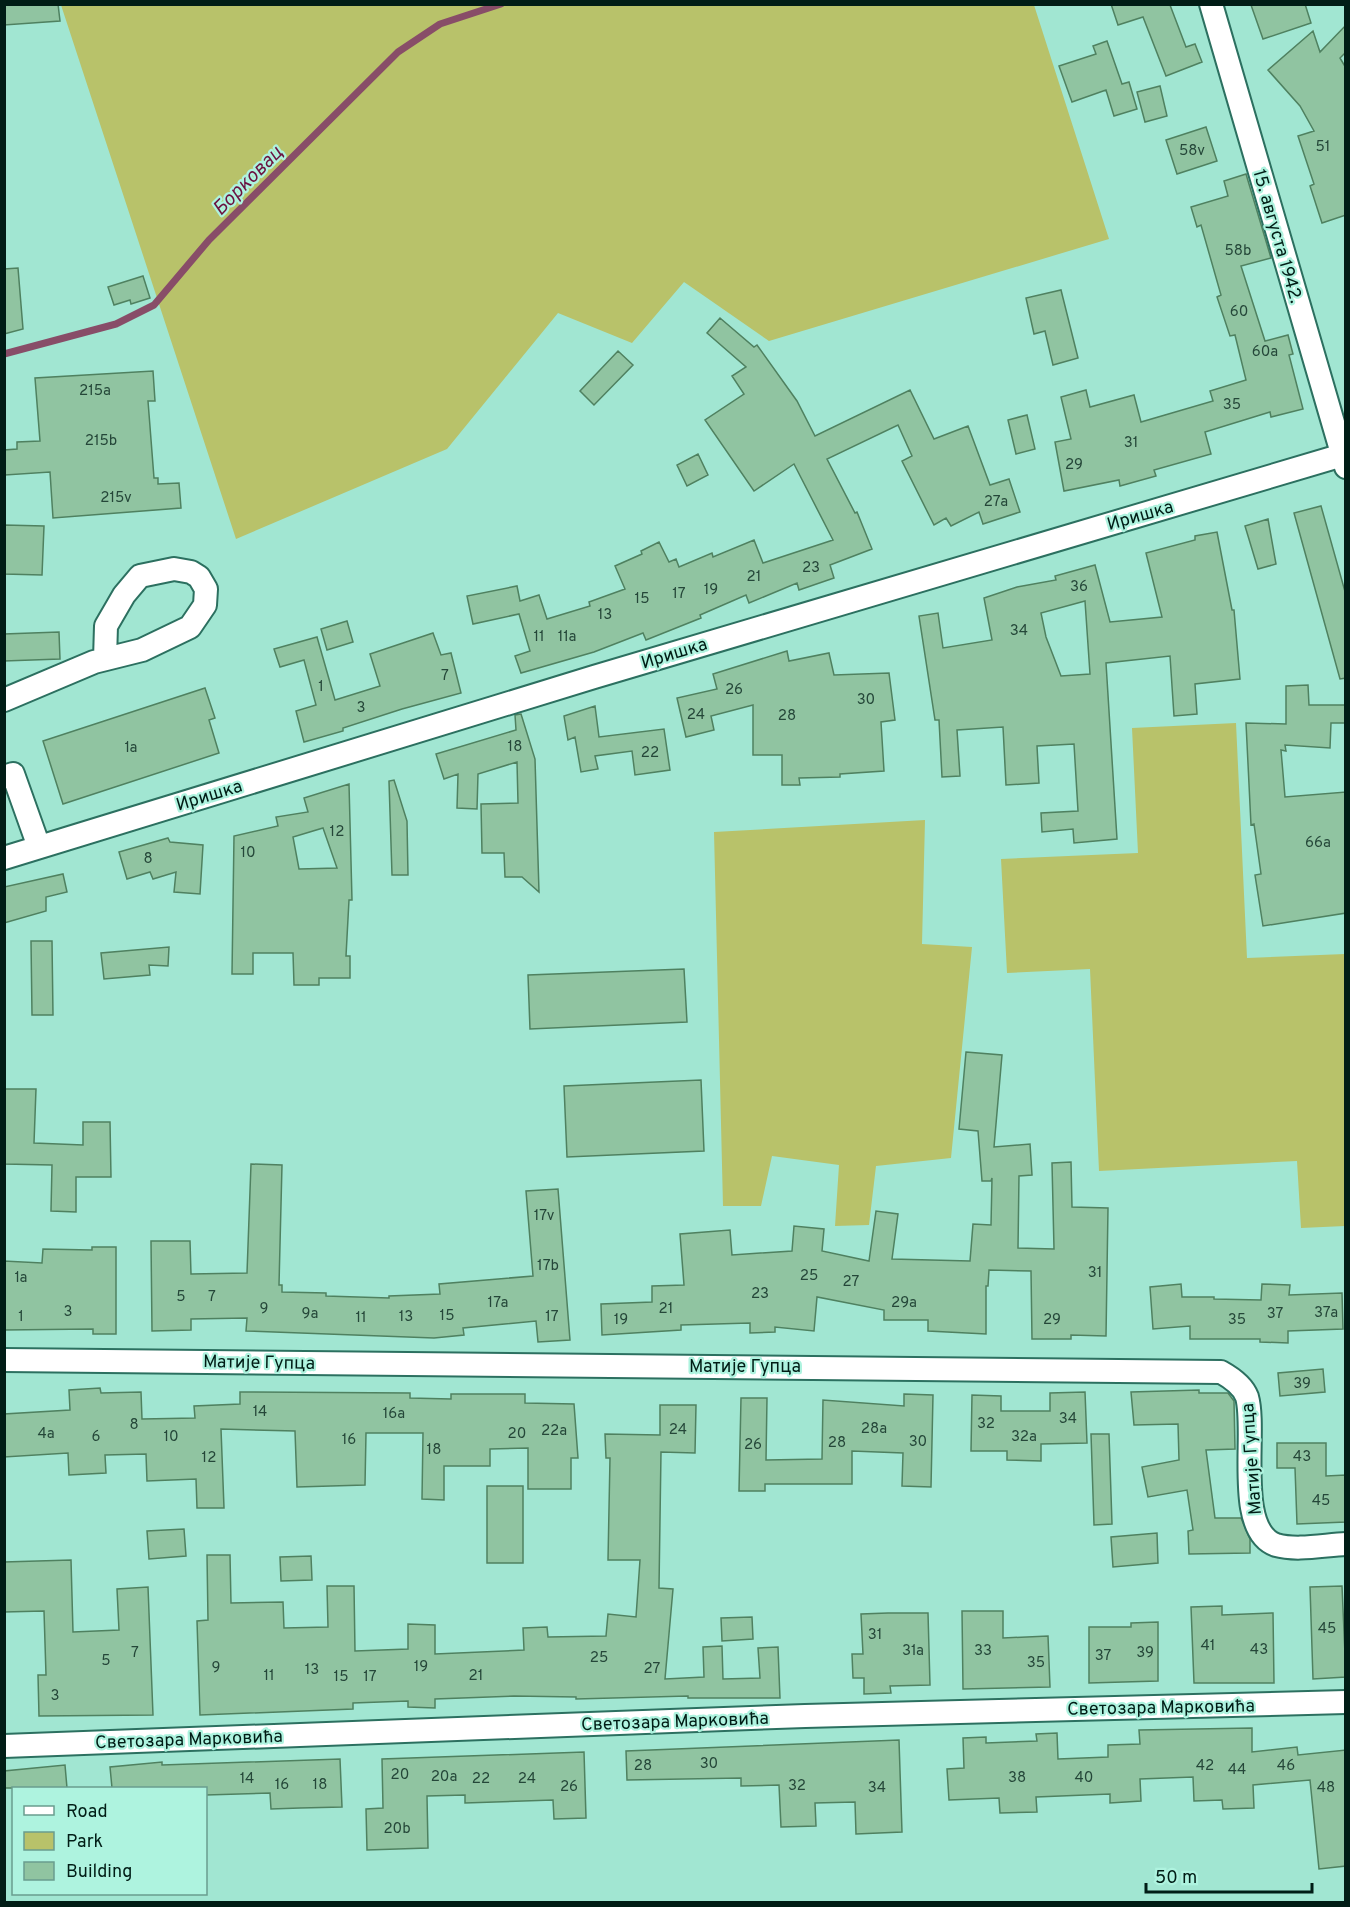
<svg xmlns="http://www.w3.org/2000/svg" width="1350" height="1907" font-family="Overpass,sans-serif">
  <rect width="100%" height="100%" fill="#a1e6d2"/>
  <!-- green -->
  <path fill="#b8c26a" d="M61 5H1034L1109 239 769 341 684 282 632 343 558 313 447 449 236 539Z
    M1236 723 1247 958 1345 954V1226L1301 1228 1297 1161 1099 1171 1090 969 1007 973 1001 859 1138 853 1132 728Z
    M925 820 922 944 972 947 951 1158 876 1166 869 1225 835 1226 839 1165 772 1156 761 1206H723L714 832Z"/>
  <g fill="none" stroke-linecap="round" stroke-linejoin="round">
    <!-- stream -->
    <path stroke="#884d68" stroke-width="7" d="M4 354 116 324 154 305 209 240 398 52 440 24 501 4"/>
  </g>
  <!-- building -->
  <path fill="#90c4a1" stroke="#4f8160" stroke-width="1.5" fill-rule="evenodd" d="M4 4H58L60 21 4 25Z
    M1111 4 1170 5 1186 47 1195 44 1202 62 1166 76 1143 17 1118 25Z
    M1305 4 1311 23 1263 39 1251 5Z
    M1346 25V52L1340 58 1346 68V215L1322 223 1310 186 1314 184 1298 136 1314 131 1300 106 1268 70 1313 31 1320 52Z
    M1107 41 1122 84 1129 82 1137 109 1114 116 1106 90 1072 102 1059 66 1096 54 1093 46Z
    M1160 86 1167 116 1145 122 1137 92Z
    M1206 127 1217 161 1177 174 1166 140Z
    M1246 174 1271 258 1241 266 1265 341 1288 335 1293 354 1289 355 1303 409 1271 417 1270 412 1205 432 1211 454 1154 470 1156 476 1120 486 1119 480 1064 491 1055 442 1071 439 1061 397 1086 390 1090 407 1134 395 1141 422 1213 401 1210 391 1246 380 1235 335 1230 336 1217 297 1221 295 1201 225 1197 227 1191 207 1228 196 1224 181Z
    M18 268 23 329 4 334V269Z
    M143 276 150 298 131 304 130 300 114 305 108 287Z
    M1061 290 1078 358 1053 365 1045 331 1034 334 1026 298Z
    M720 318 754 347 757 345 797 401 815 436 910 390 934 439 968 426 990 485 1009 479 1020 512 983 524 979 512 951 526 946 518 934 525 902 461 912 456 898 425 827 459 855 513 857 512 872 549 830 565 834 578 799 590 797 583 749 603 746 595 700 615 701 618 646 640 643 633 594 652 521 673 515 656 530 651 519 614 473 624 467 596 517 586 520 601 539 595 547 619 590 606 589 602 625 589 615 566 642 554 641 551 659 542 669 562 676 559 679 567 712 553 713 557 754 540 763 563 833 540 794 464 754 491 705 420 744 394 732 376 746 367 707 333Z
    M618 351 633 365 594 405 580 391Z
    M153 371 155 401H148L154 478H158V484L179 483 181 508 53 518 50 472 5 475 4 450 17 449V442L40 441 35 378Z
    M1027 415 1035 449 1016 454 1008 420Z
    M698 454 708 475 687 486 677 465Z
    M1321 506 1346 595V678L1340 679 1294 513Z
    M1268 519 1276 564 1258 569 1245 526Z
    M4 525 44 526 42 575 4 574Z
    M1217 532 1232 610H1234L1240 679 1195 684 1197 714 1174 716 1170 656 1106 663 1117 839 1074 843 1073 829 1042 832 1041 813 1078 811 1074 744 1037 746 1039 783 1006 785 1003 727 957 730 960 776 942 777 939 720H935L919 616 938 613 943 648 992 640 984 598 1017 587 1056 580 1055 576 1095 565 1110 622 1162 617 1146 553 1195 540V536ZM1085 601 1090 674 1061 676 1046 637 1041 613Z
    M347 621 353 642 327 650 321 629Z
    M59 632 60 659 4 661V634Z
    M433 633 441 655 451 653 461 693 402 709 343 728V731L304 742 296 711 316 705 304 660 280 667 274 649 317 637 335 700 380 686 370 654Z
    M787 651 789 661 829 653 834 675 889 673 895 720 881 722 884 771 840 774V777L799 778 800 785H782V755H753V705L711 716 714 730 686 737 677 698 717 689 713 674Z
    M1308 685 1309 705H1346V723H1331L1330 748 1285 745 1286 751 1281 750 1285 797 1346 792V913L1263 926 1255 875 1261 874 1254 824 1251 825 1246 723 1286 724V686Z
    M205 688 215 718 209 720 219 753 63 804 43 741Z
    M595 706 599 737 664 729 670 770 635 775 632 751 595 756 598 769 581 772 575 737 568 740 564 716Z
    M521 714 535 759 539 892 522 877H505L504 853H482L481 804 518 803 517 762 478 774 477 809 457 808 458 774 444 779 436 754 516 730 515 715Z
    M394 780 407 821 408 875H392L389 781Z
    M349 784 352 900H349L346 956H350V978H319V985H294L293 953H253V974H232L234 836 278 826 276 817 308 812 304 798ZM323 828 337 868 299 869 293 837Z
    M168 838 170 842 203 845 200 894 174 892 176 872 153 879 150 872 127 879 119 852Z
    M63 874 67 892 46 897V911L4 923V887Z
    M31 941H52L53 1015H32Z
    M169 947 168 966 149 965 150 975 104 979 101 953Z
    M684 969 687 1022 530 1029 528 975Z
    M966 1052 1002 1055 994 1147 1030 1144 1032 1175 1019 1176 1018 1248 1054 1249 1052 1163 1071 1162 1072 1207 1108 1208 1106 1336 1071 1335V1339H1032L1031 1271 989 1270 988 1286H986V1334L928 1331V1320H884V1310L817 1297 814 1331 775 1327V1332L750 1333V1323L681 1325V1330L602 1335 601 1304 652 1302V1286L684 1285 680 1234 730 1230 732 1255 792 1251 794 1226 824 1229 822 1251 869 1261 876 1211 898 1214 892 1259 970 1261 973 1224 991 1225 992 1178 991 1181H982L978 1131 959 1129Z
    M701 1080 704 1151 567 1157 564 1086Z
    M4 1089H36L34 1143 83 1145V1122H110L111 1177H76V1212L51 1211 52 1165 4 1164Z
    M251 1164 282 1165 279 1285H282V1292L326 1293V1296L389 1298V1296L440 1294 439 1284 533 1276 526 1191 558 1189 570 1340 538 1342 536 1321 463 1328 464 1335 434 1338 246 1331 247 1318 191 1319V1330L152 1331 151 1241H190L191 1274 247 1273Z
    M92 1247H116V1334H93V1329L4 1330V1261L42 1263 43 1249 92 1250Z
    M1181 1284 1182 1297H1214V1299L1261 1300 1262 1284 1290 1285 1289 1295 1342 1293 1343 1329 1288 1331V1343L1260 1342V1339H1190V1326L1153 1329 1150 1287Z
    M1323 1369 1325 1392 1280 1396 1278 1373Z
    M100 1388 101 1393 141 1392 142 1419 195 1418 194 1406 240 1404V1392L410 1393V1398L451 1399V1394H525V1403L574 1404 578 1458H571V1489H528V1448L490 1449V1466H444V1500L422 1499 423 1433H366L365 1485 297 1487 295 1431 221 1429 224 1508H197L196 1479 147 1481 146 1454 105 1455 106 1473 69 1475 68 1453 4 1457V1414L70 1410 69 1390Z
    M1199 1390V1393H1228L1234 1401 1235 1449 1206 1450 1215 1518H1241L1250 1539V1553L1189 1554 1188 1531 1193 1530 1187 1490 1148 1497 1142 1467 1179 1460 1178 1424 1134 1425 1131 1392Z
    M1085 1392 1087 1443 1041 1444V1461L1007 1460V1451H971L972 1395 1001 1396V1411H1050V1393Z
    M904 1394 933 1395 931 1487 902 1486 903 1453 852 1451V1484H765V1491H739L741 1398H767L766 1460 822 1459 823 1400 904 1406Z
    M660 1405H696L695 1453 661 1452 659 1588 673 1589 665 1679 704 1677 703 1647 722 1646 723 1679 760 1678 758 1648 778 1647 780 1698H688V1696L576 1699V1697L514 1696 435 1699V1708L408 1707V1701L353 1703V1709L200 1715 197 1621 208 1620 207 1555H230L231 1603 283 1602 284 1628 328 1627 327 1586H354L355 1651 408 1649V1624L435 1625V1654L524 1650 523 1628 547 1627 548 1637 606 1636 608 1614 636 1617 640 1560H608L610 1458H606L605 1434 660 1435Z
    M1091 1434H1109L1112 1524 1094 1525Z
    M1277 1443H1326V1476L1346 1475V1522L1297 1524 1295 1468H1277Z
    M487 1486H523V1563H487Z
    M184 1529 186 1556 149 1559 147 1531Z
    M1157 1533 1158 1563 1113 1567 1111 1537Z
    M311 1556 312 1580 281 1581 280 1557Z
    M71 1560 73 1632 119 1630 117 1589 148 1587 153 1715 39 1716 38 1675H46L44 1611 4 1612V1562Z
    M1342 1586 1346 1677 1313 1679 1310 1587Z
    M1222 1606V1615L1273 1613 1274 1683H1194L1191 1607Z
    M962 1611H1003V1638L1048 1636 1050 1687 963 1689Z
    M888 1613H928L930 1685 890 1686 891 1693 864 1694V1678H853L852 1654H863L861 1614Z
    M752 1617 753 1639 722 1641 721 1618Z
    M1158 1622V1681L1089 1683V1627H1131V1623Z
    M1252 1728V1752L1297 1747 1298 1755 1346 1750V1866L1319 1869 1310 1780 1253 1785 1254 1808 1223 1809 1222 1800 1194 1801 1193 1777 1140 1779 1141 1801 1110 1803V1794L1036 1797 1037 1812 1000 1813 999 1798 949 1800 947 1769 964 1768 963 1738 986 1737V1743L1037 1741 1036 1734 1057 1733 1058 1759 1108 1757V1745L1140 1744 1139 1730Z
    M899 1740 902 1832 856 1834 855 1802 815 1803 816 1826 781 1827 779 1785 741 1786V1778L627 1780 626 1751Z
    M584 1752 586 1818 554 1819 553 1800 465 1803V1795L427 1796 428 1848 367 1850 366 1809 383 1808 382 1759Z
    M340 1759 342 1807 300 1808 271 1809 270 1793 206 1795V1788H112L110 1767 162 1762V1765Z
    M65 1765 67 1788H4V1771Z"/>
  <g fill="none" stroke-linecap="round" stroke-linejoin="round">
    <defs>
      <path id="minor" d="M1211 4 1346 467
        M4 700 94 662 142 650 190 627 205 605 206 589 199 577 191 572 174 569 140 576 124 595 106 626 105 659
        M4 777 13 774 39 847
        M4 858 594 677 1346 454
        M4 1360 1221 1372C1230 1377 1243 1386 1247 1397 1257 1432 1234 1530 1276 1545 1297 1551 1324 1545 1346 1544
        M4 1746 805 1716 1346 1702"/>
    </defs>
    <!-- minor casing -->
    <use href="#minor" stroke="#2c7060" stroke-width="26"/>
    <!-- minor -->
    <use href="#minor" stroke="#fff" stroke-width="22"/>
  </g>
  <g text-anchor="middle" stroke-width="4.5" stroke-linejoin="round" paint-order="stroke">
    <!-- number labels -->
    <g font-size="15" fill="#254739">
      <text x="1323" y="151">51</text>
      <text x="1192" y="155">58v</text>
      <text x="1238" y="255">58b</text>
      <text x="1239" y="316">60</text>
      <text x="1265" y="356">60a</text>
      <text x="95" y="395">215a</text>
      <text x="1232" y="409">35</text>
      <text x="101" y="445">215b</text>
      <text x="1131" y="447">31</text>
      <text x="1074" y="469">29</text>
      <text x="116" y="502">215v</text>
      <text x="996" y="506">27a</text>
      <text x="811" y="572">23</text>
      <text x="754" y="581">21</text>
      <text x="1079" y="591">36</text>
      <text x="711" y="594">19</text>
      <text x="679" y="598">17</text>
      <text x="642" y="603">15</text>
      <text x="605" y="619">13</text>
      <text x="1019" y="635">34</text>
      <text x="539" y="641">11</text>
      <text x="567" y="641">11a</text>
      <text x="445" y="680">7</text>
      <text x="321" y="691">1</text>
      <text x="734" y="694">26</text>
      <text x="866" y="704">30</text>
      <text x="361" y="712">3</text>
      <text x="696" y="719">24</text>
      <text x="787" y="720">28</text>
      <text x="515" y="751">18</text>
      <text x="131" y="752">1a</text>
      <text x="650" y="757">22</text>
      <text x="337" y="836">12</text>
      <text x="1318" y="847">66a</text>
      <text x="248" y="857">10</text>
      <text x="148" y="863">8</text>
      <text x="544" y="1220">17v</text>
      <text x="548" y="1270">17b</text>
      <text x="1095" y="1277">31</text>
      <text x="809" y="1280">25</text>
      <text x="21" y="1282">1a</text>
      <text x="851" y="1286">27</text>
      <text x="760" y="1298">23</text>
      <text x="181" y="1301">5</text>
      <text x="212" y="1301">7</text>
      <text x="498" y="1307">17a</text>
      <text x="904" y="1307">29a</text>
      <text x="264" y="1313">9</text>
      <text x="666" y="1313">21</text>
      <text x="68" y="1316">3</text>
      <text x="1326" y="1317">37a</text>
      <text x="310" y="1318">9a</text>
      <text x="1275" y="1318">37</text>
      <text x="447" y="1320">15</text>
      <text x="21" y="1321">1</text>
      <text x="406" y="1321">13</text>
      <text x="552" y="1321">17</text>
      <text x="361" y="1322">11</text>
      <text x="621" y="1324">19</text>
      <text x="1052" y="1324">29</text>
      <text x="1237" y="1324">35</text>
      <text x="1302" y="1388">39</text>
      <text x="260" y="1416">14</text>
      <text x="394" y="1418">16a</text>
      <text x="1068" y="1423">34</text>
      <text x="986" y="1428">32</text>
      <text x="134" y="1429">8</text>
      <text x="874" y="1433">28a</text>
      <text x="678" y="1434">24</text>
      <text x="554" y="1435">22a</text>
      <text x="46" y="1438">4a</text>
      <text x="517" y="1438">20</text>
      <text x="96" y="1441">6</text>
      <text x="171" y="1441">10</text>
      <text x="1024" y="1441">32a</text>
      <text x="349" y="1444">16</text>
      <text x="918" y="1446">30</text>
      <text x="837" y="1447">28</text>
      <text x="753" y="1449">26</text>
      <text x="434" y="1454">18</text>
      <text x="1302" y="1461">43</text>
      <text x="209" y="1462">12</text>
      <text x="1321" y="1505">45</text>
      <text x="1327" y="1633">45</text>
      <text x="875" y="1639">31</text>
      <text x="1208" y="1650">41</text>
      <text x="1259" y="1654">43</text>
      <text x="913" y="1655">31a</text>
      <text x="983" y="1655">33</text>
      <text x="135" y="1657">7</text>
      <text x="1145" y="1657">39</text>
      <text x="1103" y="1660">37</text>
      <text x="599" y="1662">25</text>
      <text x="106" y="1665">5</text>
      <text x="1036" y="1667">35</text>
      <text x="421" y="1671">19</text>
      <text x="216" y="1672">9</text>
      <text x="652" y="1673">27</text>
      <text x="312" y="1674">13</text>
      <text x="269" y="1680">11</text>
      <text x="476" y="1680">21</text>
      <text x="341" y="1681">15</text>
      <text x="370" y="1681">17</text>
      <text x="55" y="1700">3</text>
      <text x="709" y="1768">30</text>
      <text x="643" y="1770">28</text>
      <text x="1205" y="1770">42</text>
      <text x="1286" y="1770">46</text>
      <text x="1237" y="1774">44</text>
      <text x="400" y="1779">20</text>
      <text x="444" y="1781">20a</text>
      <text x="1017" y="1782">38</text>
      <text x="1084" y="1782">40</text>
      <text x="247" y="1783">14</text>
      <text x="481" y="1783">22</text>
      <text x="527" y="1783">24</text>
      <text x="282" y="1789">16</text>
      <text x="320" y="1789">18</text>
      <text x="797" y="1790">32</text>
      <text x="569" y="1791">26</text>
      <text x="877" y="1792">34</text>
      <text x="1326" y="1792">48</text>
      <text x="397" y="1833">20b</text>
    </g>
    <!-- street labels -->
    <g font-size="18" fill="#011d16" stroke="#aef3df">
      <text transform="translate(1278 236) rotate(74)" y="6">15. августа 1942.</text>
      <text transform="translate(1140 515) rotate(-16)" y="6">Иришка</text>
      <text transform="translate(674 653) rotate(-17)" y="6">Иришка</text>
      <text transform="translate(209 795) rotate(-17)" y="6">Иришка</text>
      <text transform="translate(259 1362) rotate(1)" y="6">Матије Гупца</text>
      <text x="745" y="1372">Матије Гупца</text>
      <text transform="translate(1251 1459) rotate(-94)" y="6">Матије Гупца</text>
      <text transform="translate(1161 1707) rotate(-1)" y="6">Светозара Марковића</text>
      <text transform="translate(675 1721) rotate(-2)" y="6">Светозара Марковића</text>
      <text transform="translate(189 1739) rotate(-2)" y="6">Светозара Марковића</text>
    </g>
    <!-- water labels -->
    <g font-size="20" font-style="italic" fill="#6b1240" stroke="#aef3df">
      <text transform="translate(247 180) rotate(-45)" y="7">Борковац</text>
    </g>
  </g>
  <!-- border -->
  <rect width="1350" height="1907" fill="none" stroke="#011d16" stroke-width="12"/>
  <!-- legend -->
  <rect x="12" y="1787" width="195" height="108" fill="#aef3df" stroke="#699d8f" stroke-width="1.5"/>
  <rect x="24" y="1806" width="30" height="9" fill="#ffffff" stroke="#699d8f" stroke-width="1.5"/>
  <text x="66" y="1817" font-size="18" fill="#011d16">Road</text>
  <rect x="24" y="1832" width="30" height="18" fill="#b8c26a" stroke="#699d8f" stroke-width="1.5"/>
  <text x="66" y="1847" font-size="18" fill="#011d16">Park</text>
  <rect x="24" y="1862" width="30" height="18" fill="#90c4a1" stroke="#699d8f" stroke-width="1.5"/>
  <text x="66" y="1877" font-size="18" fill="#011d16">Building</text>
  <!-- scale -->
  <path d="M1146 1883v9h166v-9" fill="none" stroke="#011d16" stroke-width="3"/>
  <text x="1155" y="1883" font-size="18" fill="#011d16" stroke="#aef3df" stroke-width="4.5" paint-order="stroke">50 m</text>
</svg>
